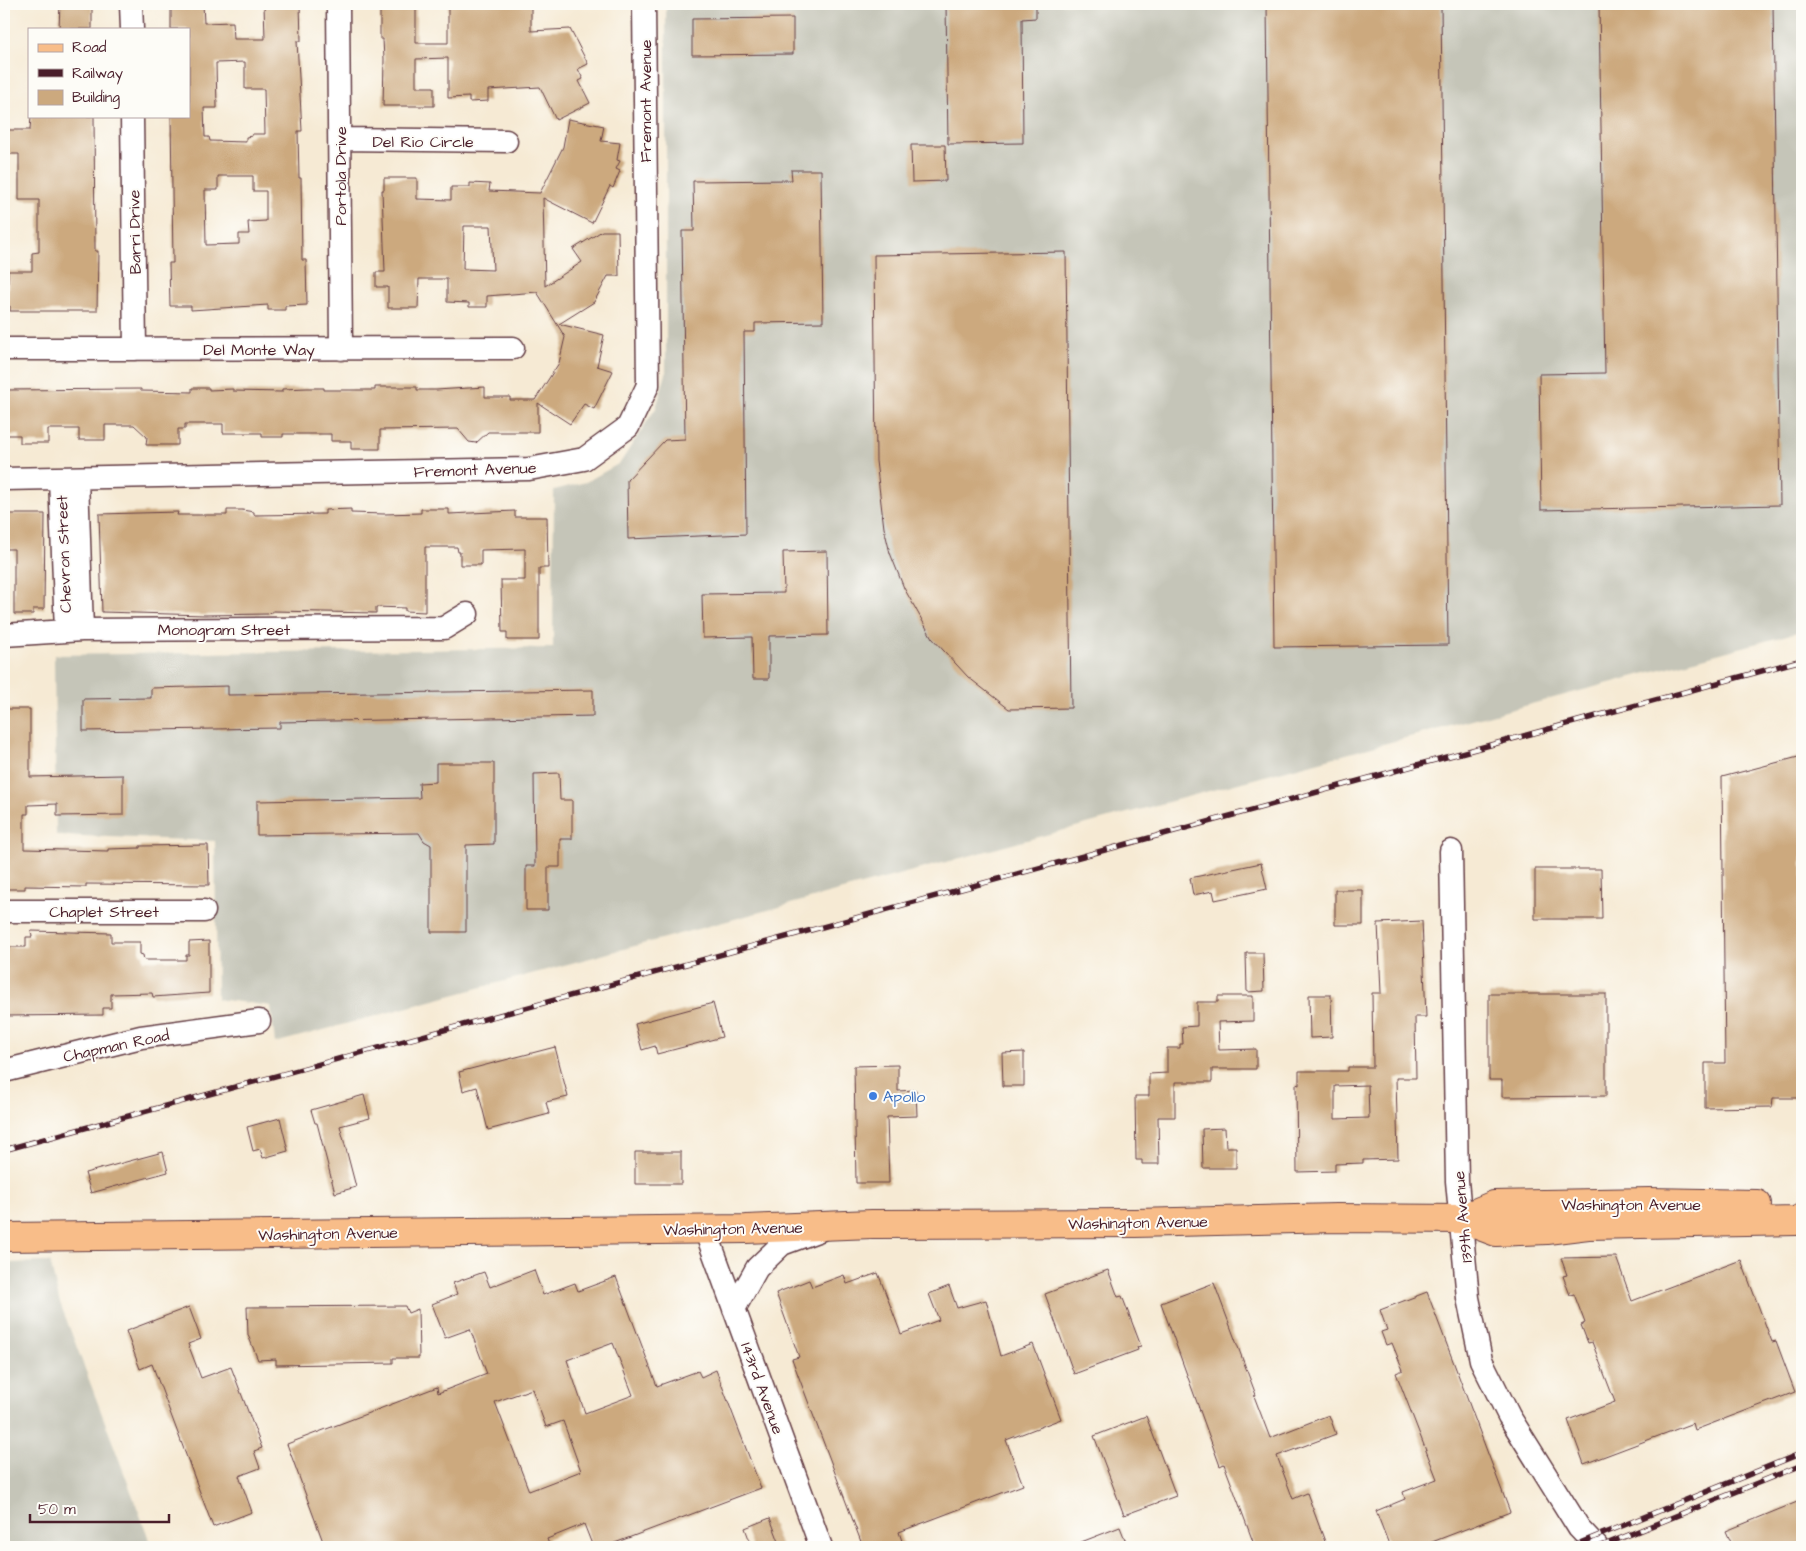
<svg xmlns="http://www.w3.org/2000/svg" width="1806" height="1551" font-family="'Architects Daughter',sans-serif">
  <rect width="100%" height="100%" fill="#fdfcf7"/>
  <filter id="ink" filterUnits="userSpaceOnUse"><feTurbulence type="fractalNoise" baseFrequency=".02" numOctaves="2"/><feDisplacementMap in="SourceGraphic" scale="10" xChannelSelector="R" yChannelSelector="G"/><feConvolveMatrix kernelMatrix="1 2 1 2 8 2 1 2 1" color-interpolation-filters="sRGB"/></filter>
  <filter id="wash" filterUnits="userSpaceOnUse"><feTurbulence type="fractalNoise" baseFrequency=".0096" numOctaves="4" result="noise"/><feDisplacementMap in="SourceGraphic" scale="20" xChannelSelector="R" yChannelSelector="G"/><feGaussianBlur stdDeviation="1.12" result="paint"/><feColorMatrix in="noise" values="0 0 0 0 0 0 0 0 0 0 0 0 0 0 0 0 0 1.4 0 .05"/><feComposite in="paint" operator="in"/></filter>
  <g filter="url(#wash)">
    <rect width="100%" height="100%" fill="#f6ead4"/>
    <!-- industrial -->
    <path fill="#c5c5b8" d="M666 4H1802V631L275 1043 271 1006 217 999 215 841 56 835 54 655 553 648 554 490 586 482 620 463 656 408 666 374Z
      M50 1262 59 1300 152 1547H4V1263Z"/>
    <g id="blocks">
      <!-- building -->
      <path fill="#cca97e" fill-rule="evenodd" d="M60 4H92V29H59Z
        M171 4H203L204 23 233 22 234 39H265L264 4H300L301 41H297L302 131H298L299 178H301L302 260H306L307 305 285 306V310H268V305L191 310V306H170L169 263H173L171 116H189V29H171ZM245 62V89H264L265 134H252V136L246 137V142L210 141 209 137H205L204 108H217L216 63ZM218 176H253V191H266V221L248 222 249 234H239V244L206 245 205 190H218Z
        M380 4H416V43H448V4H531V31L570 29 588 64 578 69 583 79 579 81 590 103 556 120 540 87 488 90V101L469 102V97L448 98V58L416 59V87H434V106H383L384 59 383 39H380Z
        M946 4H1036V18L1022 19 1023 143 948 144Z
        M1267 4H1441L1448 645 1274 647Z
        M1599 4H1773L1780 505 1541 510 1539 374 1605 373Z
        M793 18V54L692 55V19Z
        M31 116H94L95 251H98L97 311H10V306H8V271H32V253L39 252V200H19V154H4V130H30Z
        M568 119 604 126 601 141 620 143 617 160 620 161 616 169 620 171 613 188 610 186 592 223 543 198 545 286 582 262 573 249 602 231H618L619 276H608L594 302 559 324 604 335 597 366 613 371 594 409 584 404 570 424 538 403V432H488L476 443 469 442 458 429 380 430V449H351V441H331V434H283V437H262V433H223V424H185V429H178V445H146L147 437 134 425H105V440H79V429H48V443H20V435H4L5 390 141 389V391L192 392V388H209V390L233 389V391L282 392V389L307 388H324V390H375V387H417V390H436L485 387V397H510V400H535L559 363 565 337 537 292 487 296V307H469V303L447 302V279H419L418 308H388V287H376V272H385L382 190H384V178H417V199L451 200V187H470V183L490 184 489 191 540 193 563 147ZM464 226H491L493 270 463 269Z
        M911 145H945L946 181 912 182Z
        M791 170H821L823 322 755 323V332H744L746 534 628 539 627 480 665 440 685 439 682 231H694L693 181 792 180Z
        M1066 252 1071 708 1009 709 968 677 932 638 904 588 890 553 884 528 876 461 874 255Z
        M351 509V513L384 514 421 513V509H449V514L515 511V517H547L548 568H539V640H507V632H502L501 580H525V549L481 550V565H460V552H458L457 547H425V612L405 611V608L376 607V613L273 611 268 614 204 615 102 612 99 514 178 512 177 515H227V510H242L254 512V515L325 514V510Z
        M4 514H45L44 609H33V614H14V549H4Z
        M827 551 828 635 769 636V679H753L752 637 703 638 702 594 784 593 783 552Z
        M228 686V695L593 690V716L280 722V728L83 731V699L151 698V688Z
        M4 709H30V777L123 775V815L57 816V804L28 805V814H24V849L108 851V849L140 848V846L208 845 209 885 86 884V887L25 886V889H4Z
        M1802 756V1098H1773L1772 1107 1705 1108V1063H1725L1722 777Z
        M436 763H494V844L466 845V932H431V845L424 841 419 833 257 835V801L420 798 419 783 436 782Z
        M559 773 560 800H572V839H560V867H548V910H526V866H535L534 774Z
        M1261 863 1267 889 1215 900 1213 891 1193 895 1190 878Z
        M1535 869H1601L1602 919H1535Z
        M1335 890H1363V925H1335Z
        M1422 921 1426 1017H1415L1416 1078H1396L1398 1159 1363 1160V1163L1335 1164V1171L1297 1172 1296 1084 1299 1085V1071H1348V1067H1373L1372 993H1381L1378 923ZM1368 1085 1369 1118 1335 1119V1086Z
        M31 931 111 933V942H140V954L143 955 144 960H186V955H189V942L209 941V993L153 997 152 993 111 994V1008H103V1015L4 1016V947H26V937H32Z
        M1246 953H1263L1264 991 1247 992Z
        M1489 994H1606V1096L1502 1097V1080H1489Z
        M1309 995H1331L1332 1037 1310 1038Z
        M1218 996H1253V1021L1218 1022 1219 1050 1256 1049V1069H1212V1082H1175V1117H1158L1159 1164H1142V1160H1136L1135 1096H1149V1074L1167 1073V1048H1180V1044H1183L1182 1027 1197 1026V1002H1218Z
        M713 1003 722 1037 657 1054 655 1046 642 1050 635 1024Z
        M555 1047 568 1097 546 1102 549 1114 488 1130 477 1087 463 1091 459 1072Z
        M1024 1052V1086H1003L1002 1053Z
        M898 1065V1091L916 1090 917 1116 887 1117 889 1183H856L854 1066Z
        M364 1095 370 1118 340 1126 356 1187 335 1193 317 1123H315L311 1110Z
        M280 1118 288 1151 263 1158 260 1149 253 1151 247 1127Z
        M1225 1128 1226 1147H1236V1168H1203L1202 1129Z
        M163 1152 168 1172 91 1193 85 1173Z
        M635 1152H681V1184H635Z
        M1616 1257 1632 1301 1741 1260 1772 1342 1776 1341 1795 1392 1695 1430 1693 1423 1584 1464 1568 1420 1615 1402 1592 1342 1588 1343 1581 1325 1585 1323 1574 1294 1570 1295 1563 1276 1567 1275 1561 1258Z
        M534 1270 543 1295 575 1283 578 1291 616 1277 657 1386 698 1371 701 1377 716 1370 761 1488 604 1547H593L584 1524 547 1539 550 1547H325L287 1444 437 1387 438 1393 487 1374 470 1329 445 1338 432 1304 457 1294 453 1283 484 1272 490 1287ZM613 1343 633 1395 585 1413 567 1360ZM532 1389 546 1427 563 1421 581 1471 529 1491 495 1402Z
        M1108 1270 1118 1297 1122 1296 1141 1346 1137 1347 1138 1350 1074 1374 1045 1294Z
        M878 1273 901 1334 939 1320 929 1294 949 1286 957 1308 986 1300 1001 1356 1033 1344 1061 1419 1006 1440 1023 1485 899 1532 904 1547H863L792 1359 799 1357 776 1293 809 1280 812 1287 844 1275 847 1284Z
        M1214 1283 1256 1395 1254 1396 1270 1438 1329 1415 1336 1434 1277 1456 1293 1499 1307 1493 1327 1547H1255L1224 1464 1220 1466 1161 1303Z
        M1427 1292 1510 1512 1419 1547H1390L1376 1511 1405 1499 1403 1492 1437 1479 1396 1373 1403 1370 1392 1343 1386 1345 1381 1332 1387 1330 1380 1310Z
        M405 1306 408 1313 418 1309 419 1358H393V1363L276 1365V1359L258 1360 248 1335 247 1307Z
        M189 1307 201 1339 188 1344 201 1378 231 1367 262 1448 254 1451 260 1468 239 1476 252 1512 213 1527 152 1364 140 1369 126 1331Z
        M1146 1416 1176 1496 1124 1515 1094 1436Z
        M1802 1500V1547H1733L1726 1531Z
        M770 1518 781 1547H752L745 1528Z
        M1120 1527 1128 1547H1071V1546Z"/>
    </g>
  </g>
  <g filter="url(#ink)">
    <use href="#blocks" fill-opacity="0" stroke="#643d44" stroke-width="1"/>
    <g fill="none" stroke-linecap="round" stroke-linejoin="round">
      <defs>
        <path id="minor" d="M131 4 132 29
          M338 4 341 349
          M132 116 135 349
          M340 139 506 141
          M4 349 513 348
          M60 478 66 631
          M77 478 82 630
          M4 479 529 469 584 459 628 427 648 385 644 4
          M4 635 82 630 444 628 467 614
          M1451 851 1457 1181 1468 1298 1481 1360 1509 1416 1579 1528 1597 1547
          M4 911H204
          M4 1071 141 1037 259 1021
          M705 1229 821 1547
          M734 1309 757 1268 782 1244 820 1230"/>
        <path id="major" d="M1461 1219 1494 1205 1649 1202 1757 1204
          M4 1237 746 1229 872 1224 1135 1223 1336 1218 1461 1219 1496 1232 1547 1230 1588 1225 1796 1221 1802 1218"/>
      </defs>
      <!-- minor casing -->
      <use href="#minor" stroke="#643d44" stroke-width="25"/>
      <!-- major casing -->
      <use href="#major" stroke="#643d44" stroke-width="30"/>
      <!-- minor -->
      <use href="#minor" stroke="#fff" stroke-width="22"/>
      <!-- major -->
      <use href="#major" stroke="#f8bd89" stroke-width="28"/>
      <defs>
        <path id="rail" d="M4 1150 1802 660
          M1570 1547 1802 1453
          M1599 1547 1802 1465"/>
      </defs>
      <!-- rail casing -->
      <use href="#rail" stroke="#4a1f2b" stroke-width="5.5"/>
      <!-- rail -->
      <use href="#rail" stroke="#fdfcf7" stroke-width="4" stroke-dasharray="11" stroke-linecap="butt"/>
    </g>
  </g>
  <!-- markers -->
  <circle fill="#3f7fe0" stroke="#fdfcf7" stroke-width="2" cx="873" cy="1096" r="5"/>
  <g text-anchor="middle" stroke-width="4" stroke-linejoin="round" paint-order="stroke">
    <!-- street labels -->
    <g font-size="16" fill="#4a1f2b" stroke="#fdfcf7">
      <text transform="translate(645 101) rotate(-90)" y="6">Fremont Avenue</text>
      <text x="423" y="147">Del Rio Circle</text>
      <text transform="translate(340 176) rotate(-90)" y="6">Portola Drive</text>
      <text transform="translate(134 232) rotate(-91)" y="6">Barri Drive</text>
      <text x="259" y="355">Del Monte Way</text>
      <text transform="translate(475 469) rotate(-2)" y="6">Fremont Avenue</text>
      <text transform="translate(63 554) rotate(-92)" y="6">Chevron Street</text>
      <text x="224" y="635">Monogram Street</text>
      <text x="104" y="917">Chaplet Street</text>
      <text transform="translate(116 1045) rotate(-12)" y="6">Chapman Road</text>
      <text x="1631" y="1210">Washington Avenue</text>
      <text transform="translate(1462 1217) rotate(-95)" y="6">139th Avenue</text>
      <text transform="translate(1138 1222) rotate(-1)" y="6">Washington Avenue</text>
      <text transform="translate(733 1228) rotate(-1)" y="6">Washington Avenue</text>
      <text transform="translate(328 1233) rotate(-1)" y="6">Washington Avenue</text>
      <text transform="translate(763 1388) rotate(70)" y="6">143rd Avenue</text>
    </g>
    <!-- shop labels -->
    <g font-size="16" fill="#366cbe" stroke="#fdfcf7" text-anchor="start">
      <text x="883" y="1102">Apollo</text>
    </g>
  </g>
  <!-- margin -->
  <rect width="1806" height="1551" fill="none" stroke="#fdfcf7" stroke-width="20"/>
  <!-- legend -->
  <rect x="28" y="28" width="162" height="90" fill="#fdfcf7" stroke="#b5a4a5"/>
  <rect x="38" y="44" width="25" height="8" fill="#f8bd89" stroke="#b5a4a5"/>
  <text x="72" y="52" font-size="15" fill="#4a1f2b">Road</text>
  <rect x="38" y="69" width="25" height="8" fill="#4a1f2b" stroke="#b5a4a5"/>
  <text x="72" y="78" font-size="15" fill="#4a1f2b">Railway</text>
  <rect x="38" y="90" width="25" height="15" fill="#cca97e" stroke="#b5a4a5"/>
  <text x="72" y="102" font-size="15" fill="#4a1f2b">Building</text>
  <!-- scale -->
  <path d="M30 1514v8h139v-8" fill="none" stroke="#4a1f2b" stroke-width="2.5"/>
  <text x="38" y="1514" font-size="15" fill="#4a1f2b" stroke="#fdfcf7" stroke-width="4" paint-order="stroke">50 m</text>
</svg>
